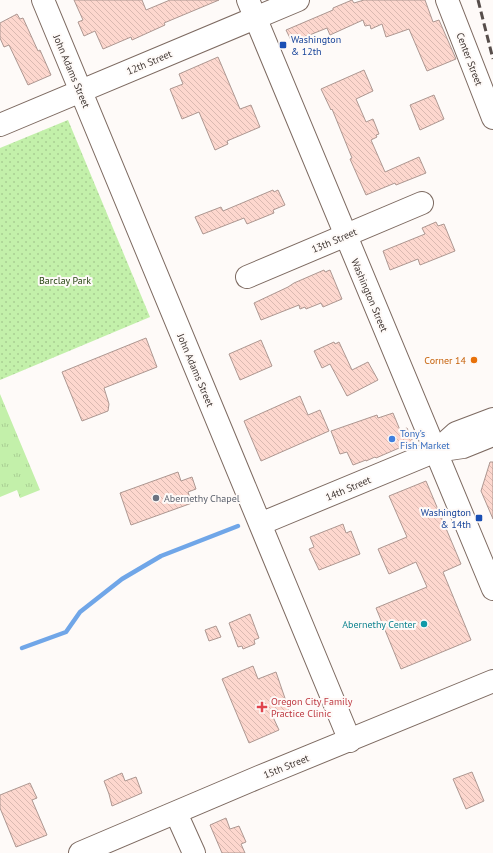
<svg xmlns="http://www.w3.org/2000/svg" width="493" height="853" font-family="'PT Sans',sans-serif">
  <defs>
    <pattern id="grass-tufts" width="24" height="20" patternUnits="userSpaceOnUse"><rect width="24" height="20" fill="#c3f0aa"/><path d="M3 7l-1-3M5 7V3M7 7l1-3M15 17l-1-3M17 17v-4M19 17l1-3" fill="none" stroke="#a9ce93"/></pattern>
    <pattern id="park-dots" width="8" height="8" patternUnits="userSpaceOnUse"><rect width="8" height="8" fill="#c3f0aa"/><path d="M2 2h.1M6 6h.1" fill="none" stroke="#a9ce93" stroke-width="1.8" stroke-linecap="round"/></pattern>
    <pattern id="building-back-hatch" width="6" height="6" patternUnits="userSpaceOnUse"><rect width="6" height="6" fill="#fdd7ce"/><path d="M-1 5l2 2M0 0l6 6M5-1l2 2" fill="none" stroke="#dab9b1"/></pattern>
  </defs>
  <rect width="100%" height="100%" fill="#fefaf8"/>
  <!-- grass -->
  <path fill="url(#grass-tufts)" d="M0 394 40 490 20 498 17 490 0 497Z"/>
  <!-- park -->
  <path fill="url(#park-dots)" d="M68 120 150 317 0 380V148Z"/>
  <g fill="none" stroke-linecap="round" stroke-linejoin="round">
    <!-- stream -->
    <path stroke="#70a6e8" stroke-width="4.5" d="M22 648 66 632 80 612 122 579 161 556 238 526"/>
  </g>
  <!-- building -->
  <path fill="url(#building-back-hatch)" stroke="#ad9791" d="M74 0H142L146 10 170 0H219L164 23 165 25 132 40 131 37 103 49 95 31 84 36 78 22 83 20Z
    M352 0 354 3 364 0H425L433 22 439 20 456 59 427 71 409 29 386 37 382 24 371 29 370 25 365 26 363 20 330 35 327 28 292 42 286 30 333 10V8Z
    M17 14 20 19 23 18 38 51 40 50 51 75 28 85 9 45 4 47 0 38V23Z
    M218 57 240 109 251 105 260 127 227 141 228 144 215 150 199 112 182 119 170 89 183 84 179 74Z
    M364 70 373 91 356 99 366 122 373 119 379 134 376 135 377 137 371 140 385 172 419 157 426 173 396 185 395 183 366 195 350 159 352 158 332 109 331 110 321 89Z
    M434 95 444 119 420 130 410 105Z
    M273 190 274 192 278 190 285 205 273 210 274 213 247 224 244 218 203 234 195 217 221 207 223 211Z
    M436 222 438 226 444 224 455 251 420 265 418 259 390 270 383 251 425 234 422 228Z
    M324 270 325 272 330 270 342 299 323 307 321 303 306 309 305 307 300 309 299 305 261 320 254 303 288 287 294 283Z
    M146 338 157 367 104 388 109 404 108 411 82 421 62 372Z
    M261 340 272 366 240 380 229 354Z
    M334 342 335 344 339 342 352 370 368 362 378 380 347 396 330 364 322 368 314 351Z
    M300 396 308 415 320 410 329 431 261 461 244 421Z
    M393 413 400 430 407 428 413 442 376 458 375 457 366 461V460L353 465 347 452 340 454 331 431 377 415 378 418Z
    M490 462H493V519L481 491Z
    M178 472 181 481 192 477 196 489 188 492 192 503 131 525 120 493Z
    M426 481 461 564 443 572 471 640 401 669 376 608 427 587 416 562 389 574 378 549 407 537 389 496Z
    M343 524 346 533 351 531 360 554 319 570 309 549 314 547 310 537Z
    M250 614 259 638 254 640 255 644 243 649 242 646 238 647 229 623Z
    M216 626 221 637 209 641 205 630Z
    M253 666 258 679 276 672 289 710 273 717 279 730 249 743 222 679Z
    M472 772 484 801 466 809 453 779Z
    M122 773 125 781 136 777 142 793 112 806 109 794 104 781Z
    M30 783 37 798 32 800 47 835 16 847 0 808V795Z
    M226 818 230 829 239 826 246 842 241 844 245 853H222L210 825Z"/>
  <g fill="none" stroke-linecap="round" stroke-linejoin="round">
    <defs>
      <path id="minor" d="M43 0 350 741
        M447 0 493 118
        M0 125 298 0
        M247 277 422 203
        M260 524 436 451
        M176 813 194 853
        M80 853 259 777 493 681"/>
      <path id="major" d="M248 0 493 589
        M436 451 456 433 493 419
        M436 451 463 447 493 435"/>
    </defs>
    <!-- minor casing -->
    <use href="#minor" stroke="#7d6a61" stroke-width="24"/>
    <!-- major casing -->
    <use href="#major" stroke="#7d6a61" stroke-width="24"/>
    <!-- minor -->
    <use href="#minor" stroke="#fff" stroke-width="22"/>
    <!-- major -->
    <use href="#major" stroke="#fff" stroke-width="22"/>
    <!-- rail -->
    <path stroke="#574e4b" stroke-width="3" stroke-dasharray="8 4" stroke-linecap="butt" d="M478 0 493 59"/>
  </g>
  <!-- markers -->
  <g fill="#1a4fb4" stroke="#fefaf8" stroke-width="1.5">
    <rect x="279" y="41" width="8" height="8" rx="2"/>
    <rect x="475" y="514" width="8" height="8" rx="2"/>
  </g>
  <circle fill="#e8710a" stroke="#fefaf8" stroke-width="1.5" cx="474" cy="360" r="4"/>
  <circle fill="#3f7fe0" stroke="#fefaf8" stroke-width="1.5" cx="392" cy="439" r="4"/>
  <circle fill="#6b7280" stroke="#fefaf8" stroke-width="1.5" cx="156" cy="498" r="4"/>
  <circle fill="#0f9aa8" stroke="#fefaf8" stroke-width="1.5" cx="424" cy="624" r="4"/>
  <path fill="#e0444e" stroke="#fefaf8" stroke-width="1.5" d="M260 701h4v4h4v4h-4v4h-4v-4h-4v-4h4z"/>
  <g text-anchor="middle" stroke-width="4" stroke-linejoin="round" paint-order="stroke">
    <!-- transit labels -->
    <g font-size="10" fill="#164399" stroke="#fefaf8" text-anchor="start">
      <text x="291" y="43">Washington<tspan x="291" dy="12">&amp; 12th</tspan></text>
      <text x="471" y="516" text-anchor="end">Washington<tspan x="471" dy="12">&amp; 14th</tspan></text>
    </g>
    <!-- street labels -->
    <g font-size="10" fill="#403733" stroke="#fefaf8">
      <text transform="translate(470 59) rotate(69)" y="4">Center Street</text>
      <text transform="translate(149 62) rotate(-23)" y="4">12th Street</text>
      <text transform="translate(72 71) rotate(67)" y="4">John Adams Street</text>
      <text transform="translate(334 240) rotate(-23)" y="4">13th Street</text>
      <text transform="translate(370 295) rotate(67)" y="4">Washington Street</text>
      <text transform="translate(196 370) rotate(67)" y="4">John Adams Street</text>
      <text transform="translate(348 488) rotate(-23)" y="4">14th Street</text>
      <text transform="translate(286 766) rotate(-22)" y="4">15th Street</text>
    </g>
    <!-- park labels -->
    <g font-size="10" fill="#274512" stroke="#fefaf8">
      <text x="65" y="284">Barclay Park</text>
    </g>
    <!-- food labels -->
    <g font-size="10" fill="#c56008" stroke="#fefaf8" text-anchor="end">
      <text x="466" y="364">Corner 14</text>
    </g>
    <!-- shop labels -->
    <g font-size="10" fill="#366cbe" stroke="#fefaf8" text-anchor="start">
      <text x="400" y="437">Tony’s<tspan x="400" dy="12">Fish Market</tspan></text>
    </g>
    <!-- worship labels -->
    <g font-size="10" fill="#5b616d" stroke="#fefaf8" text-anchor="start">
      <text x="164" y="502">Abernethy Chapel</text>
    </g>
    <!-- culture labels -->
    <g font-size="10" fill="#0d838f" stroke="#fefaf8" text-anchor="end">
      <text x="416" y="628">Abernethy Center</text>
    </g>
    <!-- health labels -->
    <g font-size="10" fill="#be3a42" stroke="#fefaf8" text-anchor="start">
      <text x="271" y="705">Oregon City Family<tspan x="271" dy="12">Practice Clinic</tspan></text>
    </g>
  </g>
</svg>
